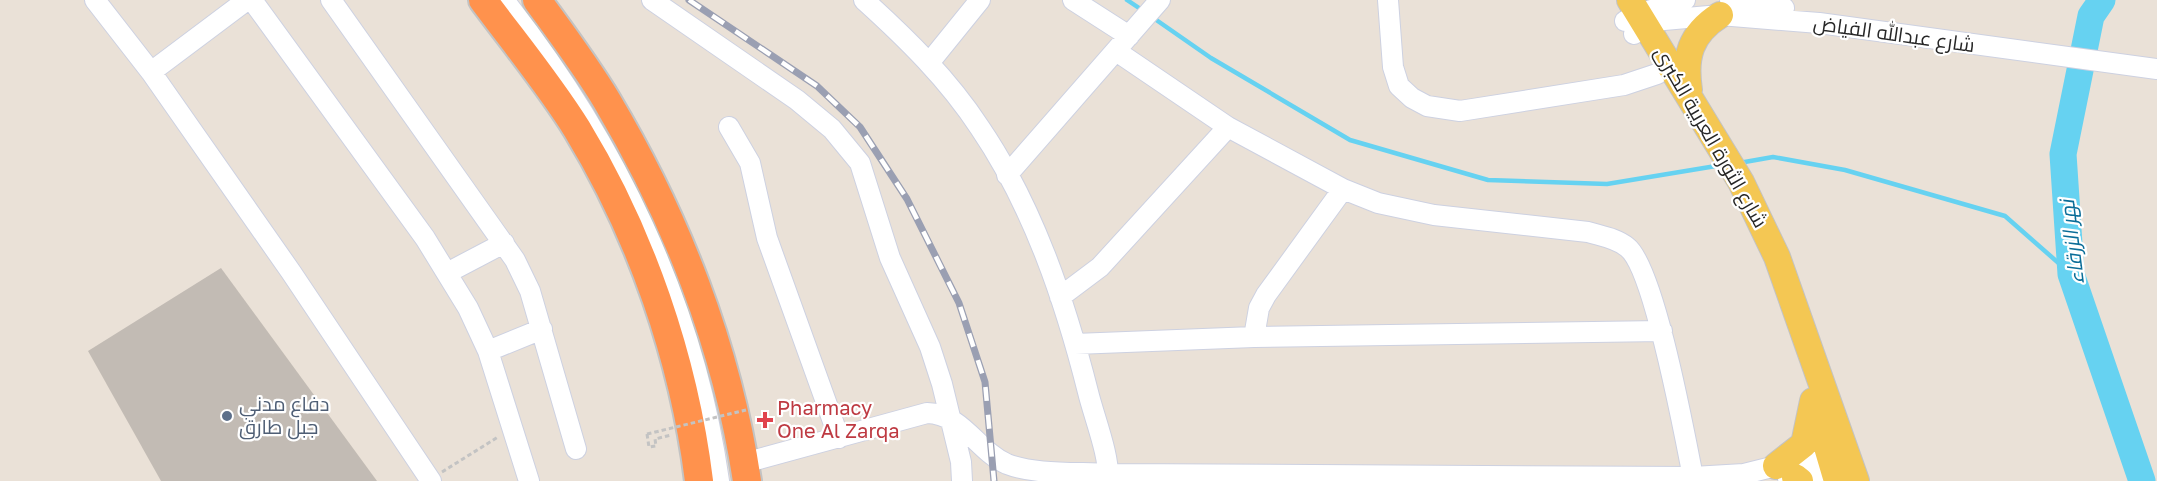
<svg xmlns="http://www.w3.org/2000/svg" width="2157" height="481" font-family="'Golos Text',Cairo,sans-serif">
  <rect width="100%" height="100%" fill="#eae1d7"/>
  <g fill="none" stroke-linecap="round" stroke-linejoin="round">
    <!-- stream -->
    <path stroke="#66d2f1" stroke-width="4.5" d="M1127 0 1145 12
      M1152 17 1211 58 1350 140 1488 180 1607 184 1722 165
      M1739 163 1773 157 1845 170 2005 216 2071 274"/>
    <!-- river -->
    <path stroke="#66d2f1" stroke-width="27" d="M2102 0 2091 16 2063 154 2071 274 2142 481"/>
  </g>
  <!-- building -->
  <path fill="#c2bbb4" d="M221 268 377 481H161L88 351Z"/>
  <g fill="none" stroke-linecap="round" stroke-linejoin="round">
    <defs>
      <path id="minor" d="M95 0 151 72 291 272 431 481
        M252 0 425 238 468 308 488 351 529 481
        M331 0 515 260 530 291 576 449
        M504 0C615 141 694 303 719 481
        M652 0 797 100 832 129 860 163 890 258 930 347 942 384 961 462 962 481
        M864 0C906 38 948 79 980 128 1033 206 1065 301 1088 392 1094 417 1110 456 1108 481
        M1073 0 1129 36
        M1388 0 1393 67 1399 86 1412 98 1427 106 1460 111 1624 85 1657 74
        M1730 0 1784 8
        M1625 21 1638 14 1685 0
        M1634 34 1647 25 1664 20 1720 15 1819 23 2157 69
        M1116 51 1228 127 1343 189 1378 203 1434 215 1588 232C1601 236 1616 238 1627 247 1654 267 1685 437 1693 477
        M929 63 980 0
        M151 72 247 0
        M729 127 750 163 767 238 839 438
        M1007 175 1160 0
        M447 273 504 243
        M1060 297 1100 267 1228 127
        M1254 337 1259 308 1266 295 1343 189
        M1075 344 1254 337 1662 331
        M488 351 542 329
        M744 463 927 413C963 414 977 451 1007 464 1035 475 1079 472 1109 474L1693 477 1744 474 1776 466 1844 459
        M1788 478 1849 474"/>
      <path id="major" d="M1630 0 1741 182 1777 257 1856 481
        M1689 90C1684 57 1690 34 1720 15
        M1822 430 1837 481
        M1776 466 1804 444 1813 401
        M1795 477 1800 481"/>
      <path id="highway" d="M483 0C515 43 549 84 577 129 641 234 684 359 699 481
        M537 0C561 33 586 66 607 101 676 217 727 347 747 481"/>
    </defs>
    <!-- minor casing -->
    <use href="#minor" stroke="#cdd1e1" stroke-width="22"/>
    <!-- major casing -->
    <use href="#major" stroke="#c3c3c3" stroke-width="28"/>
    <!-- highway casing -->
    <use href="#highway" stroke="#c3c3c3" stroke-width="32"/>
    <!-- path -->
    <path stroke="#c3c3c3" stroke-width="3" stroke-dasharray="4.5 3" stroke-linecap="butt" d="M647 434 649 447 656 446 655 439 671 435
      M442 472 498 437"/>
    <!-- minor -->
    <use href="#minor" stroke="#fff" stroke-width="20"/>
    <!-- major -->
    <use href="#major" stroke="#f4c753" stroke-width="26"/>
    <!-- highway -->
    <use href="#highway" stroke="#ff924d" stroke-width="28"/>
    <defs>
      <path id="rail" d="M689 0 817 86 860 127 907 199 959 303 985 382 994 481"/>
    </defs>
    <!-- rail casing -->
    <use href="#rail" stroke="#9a9fb2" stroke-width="7"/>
    <!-- rail -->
    <use href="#rail" stroke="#fff" stroke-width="4.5" stroke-dasharray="14" stroke-linecap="butt"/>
    <!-- path-bridge -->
    <path stroke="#c3c3c3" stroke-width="3" stroke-dasharray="4.5 3" stroke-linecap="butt" d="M647 434 746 410"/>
  </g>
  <!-- markers -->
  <circle fill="#5c6f8a" stroke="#fff" stroke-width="2" cx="227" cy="416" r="6"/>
  <path fill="#e0444e" stroke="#fff" stroke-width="2" d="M762 411h6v6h6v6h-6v6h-6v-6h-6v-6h6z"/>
  <g text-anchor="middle" stroke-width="4.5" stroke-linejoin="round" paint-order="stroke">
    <!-- street labels -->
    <g font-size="20" fill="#272727" stroke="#fff">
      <text transform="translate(1894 34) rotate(8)" y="7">شارع عبدالله الفياض</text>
      <text transform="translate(1711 137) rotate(60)" y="7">شارع الثورة العربية الكبرى</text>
    </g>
    <!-- service labels -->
    <g font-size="20" fill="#4e5e75" stroke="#fff" text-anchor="start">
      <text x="239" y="411">دفاع مدني<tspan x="239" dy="23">جبل طارق</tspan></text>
    </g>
    <!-- health labels -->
    <g font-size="20" fill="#be3a42" stroke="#fff" text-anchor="start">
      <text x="777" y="415">Pharmacy<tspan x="777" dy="23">One Al Zarqa</tspan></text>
    </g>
    <!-- water labels -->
    <g font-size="21" font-style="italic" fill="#0a6d98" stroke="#fff">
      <text transform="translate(2072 242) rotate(-97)" y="7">نهر الزرقاء</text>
    </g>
  </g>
</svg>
